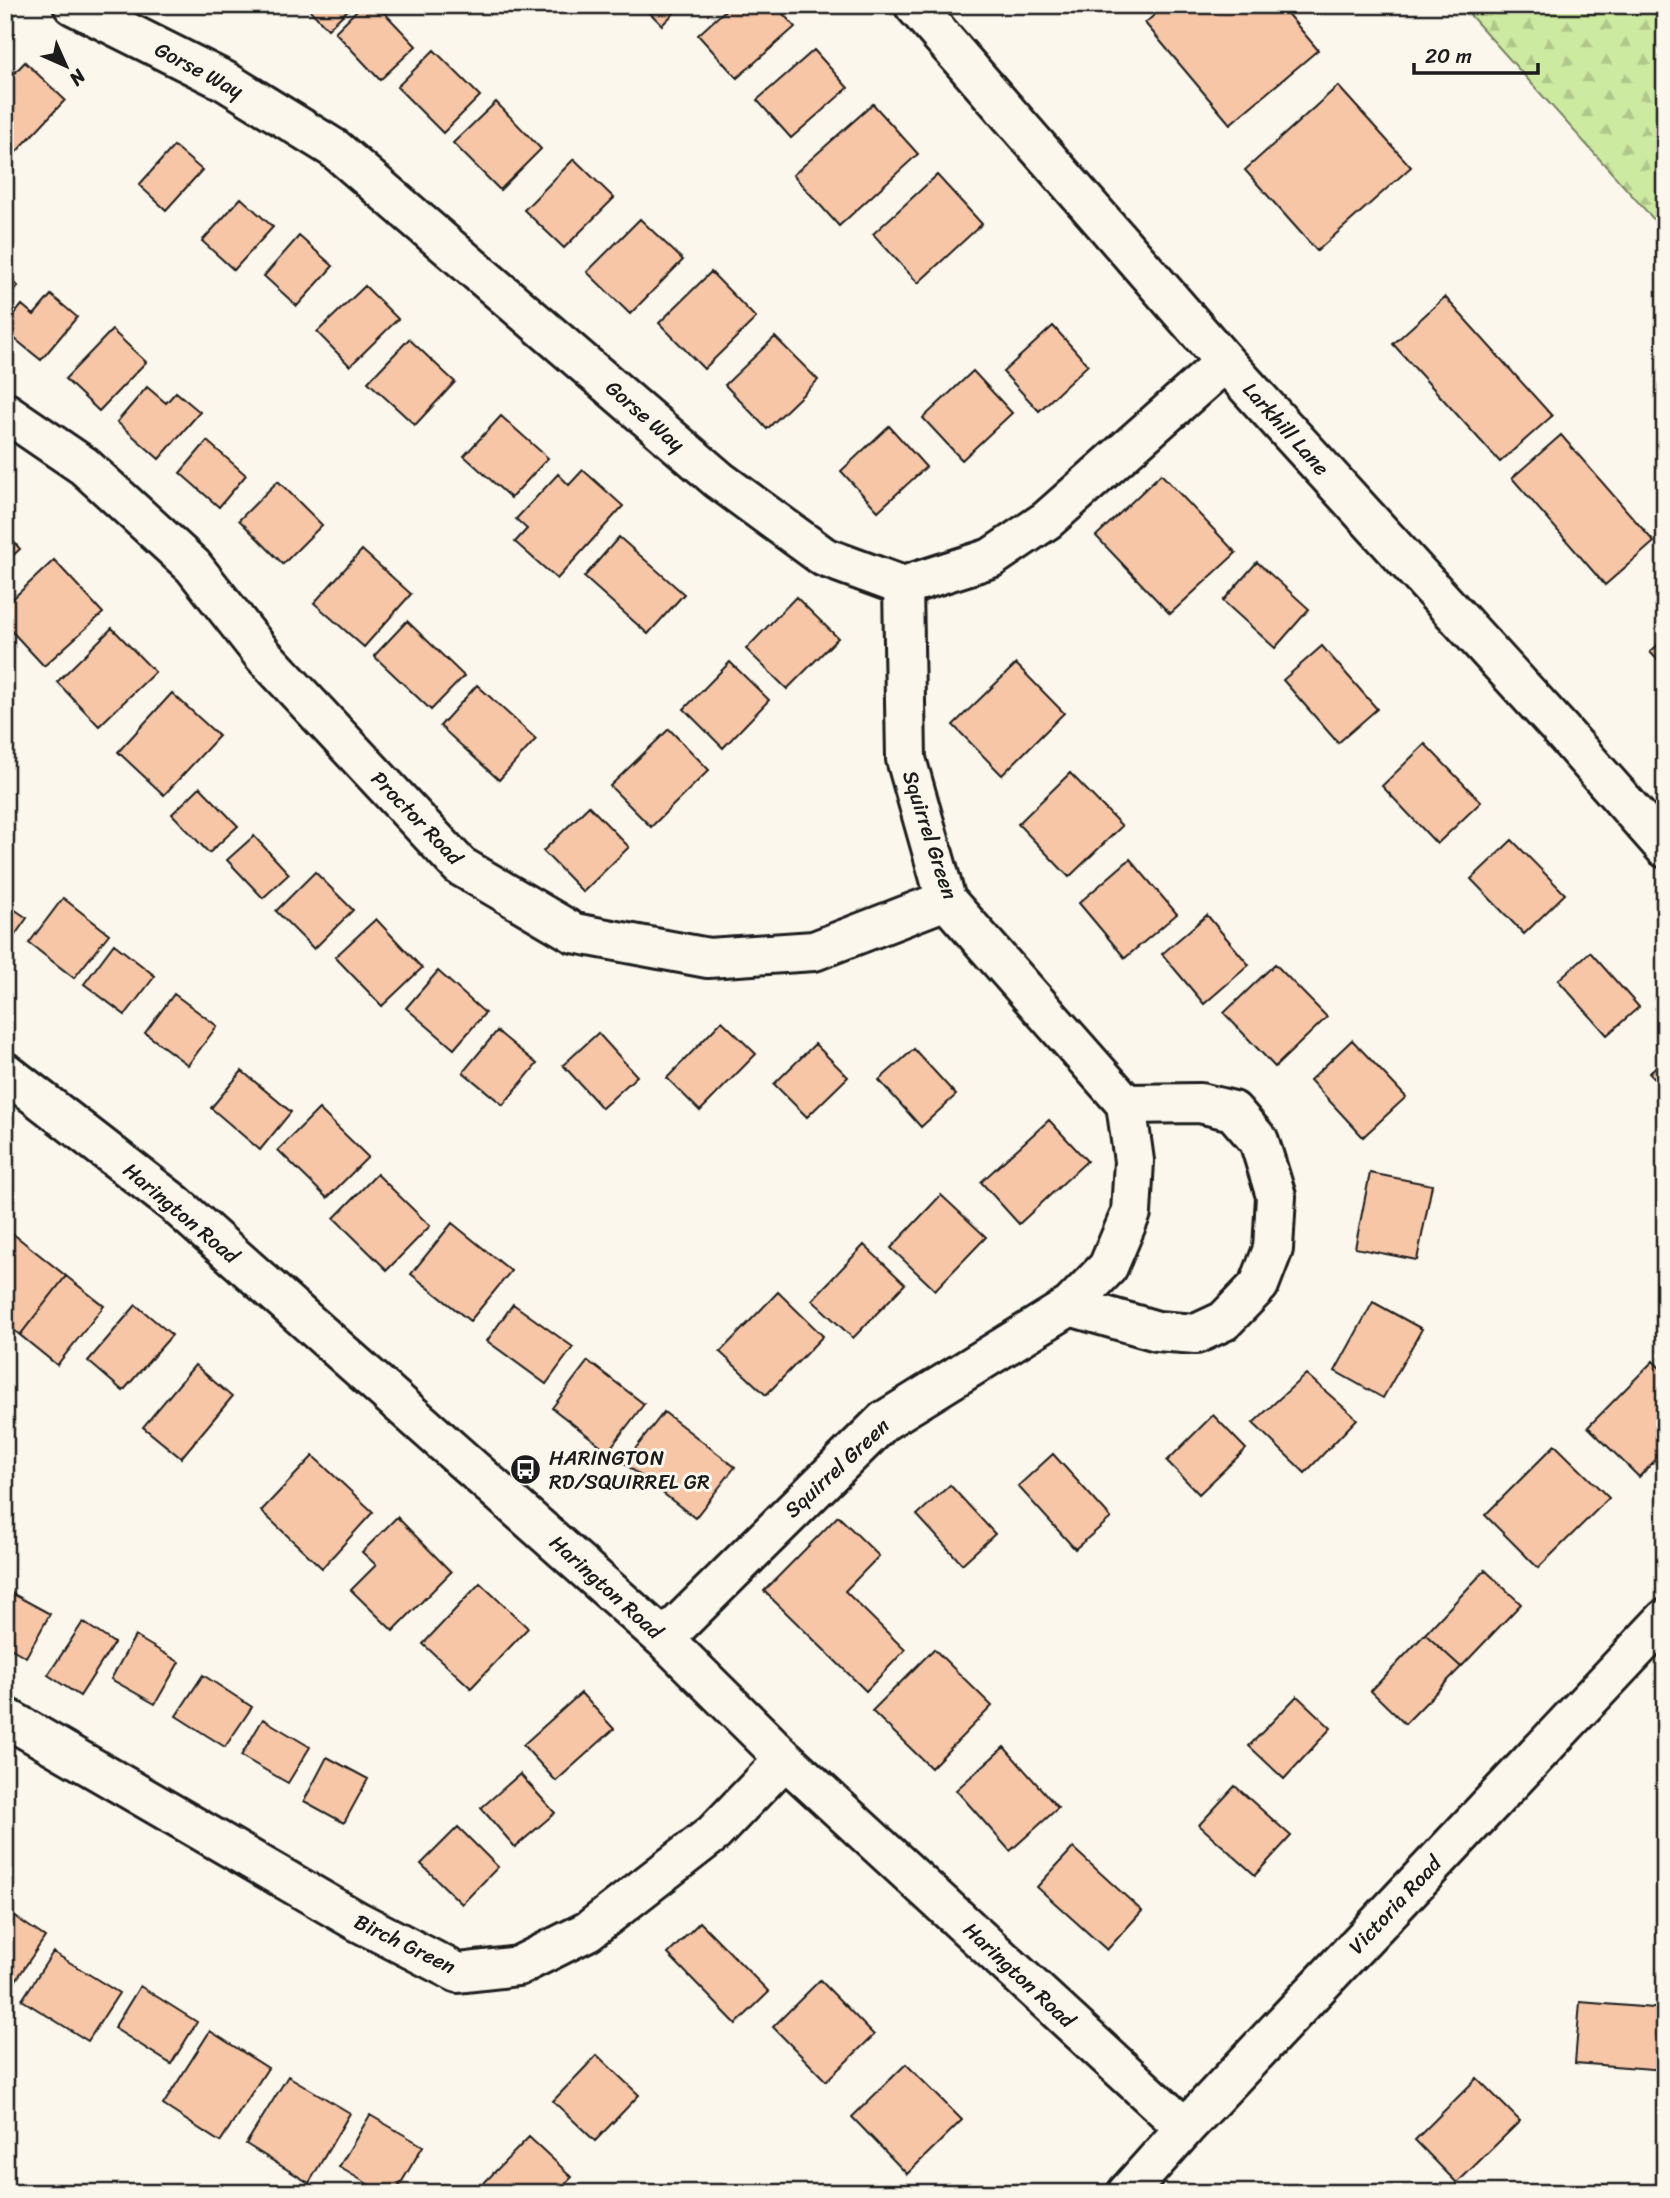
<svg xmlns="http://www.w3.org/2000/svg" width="1670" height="2198" font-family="Sriracha,sans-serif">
  <defs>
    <pattern id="forest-firs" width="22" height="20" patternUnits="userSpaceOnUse" patternTransform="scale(1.75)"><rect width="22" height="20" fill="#cdeaa1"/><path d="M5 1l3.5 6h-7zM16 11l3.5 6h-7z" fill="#afc88a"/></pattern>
  </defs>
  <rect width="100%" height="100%" fill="#fbf7ec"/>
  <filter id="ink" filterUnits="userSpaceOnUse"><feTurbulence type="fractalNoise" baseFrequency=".0143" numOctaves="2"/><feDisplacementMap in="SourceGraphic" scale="14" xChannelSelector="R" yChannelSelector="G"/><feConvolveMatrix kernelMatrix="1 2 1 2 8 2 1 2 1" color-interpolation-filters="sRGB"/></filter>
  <g filter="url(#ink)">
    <!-- forest -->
    <path fill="url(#forest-firs)" stroke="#74835e" stroke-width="2" d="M1461 5H1665V232Z"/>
    <!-- building -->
    <path fill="#f7c6a7" stroke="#1c1c1c" stroke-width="2" d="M305 5H353L328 29Z
      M362 5H377L416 46 380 80 335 32Z
      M642 5H682L662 25Z
      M731 5H775L795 27 737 78 698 35Z
      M1166 5H1280L1318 50 1230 124 1145 23Z
      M434 50 480 96 443 133 397 87Z
      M814 50 848 88 791 138 757 100Z
      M25 62 65 100 5 164V83Z
      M1338 86 1411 167 1317 251 1245 170Z
      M496 102 541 149 500 190 453 143Z
      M873 104 918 154 839 226 793 175Z
      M174 146 202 170 166 210 139 185Z
      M574 159 614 198 564 248 524 210Z
      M937 175 982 224 918 283 873 234Z
      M241 198 273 227 234 270 202 241Z
      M640 219 683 260 630 314 587 272Z
      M299 236 333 266 297 306 264 276Z
      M711 272 756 318 704 369 659 323Z
      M5 274 18 286 5 300Z
      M365 286 398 319 350 366 317 332Z
      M51 295 77 317 41 360 5 331V325L22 305 34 315Z
      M1445 297 1552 416 1500 462 1393 344Z
      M1053 326 1088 365 1039 411 1003 372Z
      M112 330 146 362 99 411 65 379Z
      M775 337 818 380 767 429 725 385Z
      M409 339 455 382 415 425 368 382Z
      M973 371 1012 413 962 460 923 418Z
      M147 387 166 403 176 392 200 412 159 459 117 422Z
      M501 416 548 458 511 498 464 456Z
      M889 426 926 467 878 511 841 471Z
      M1561 435 1654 542 1605 585 1512 478Z
      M207 441 246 475 219 507 180 473Z
      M583 470 623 506 557 579 515 542 527 529 516 519 558 474 569 485Z
      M1161 474 1236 553 1170 614 1096 536Z
      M278 481 322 525 283 564 239 520Z
      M5 532 20 549 5 563Z
      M619 537 684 594 648 634 584 577Z
      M362 550 411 594 364 647 314 603Z
      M54 560 103 613 44 666 5 624V606Z
      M1257 562 1309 609 1275 648 1223 601Z
      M796 597 838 638 787 689 746 649Z
      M407 621 464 676 431 710 374 656Z
      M112 628 155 672 99 726 57 682Z
      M1665 638V668L1650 652Z
      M1322 646 1377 709 1338 743 1283 680Z
      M730 662 769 700 723 748 684 709Z
      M1016 664 1064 713 1002 775 953 725Z
      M477 685 536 739 499 780 440 726Z
      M172 693 219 736 164 795 118 752Z
      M669 729 709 770 651 827 610 786Z
      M1425 744 1481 802 1437 844 1382 786Z
      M1070 773 1122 826 1069 877 1018 824Z
      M200 787 238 826 209 853 172 814Z
      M589 806 629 847 583 892 543 851Z
      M254 836 289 874 263 898 227 860Z
      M1512 840 1565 894 1524 934 1471 879Z
      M1130 859 1177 914 1125 958 1079 903Z
      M315 872 353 910 314 949 276 911Z
      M63 898 109 934 74 978 29 943Z
      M5 903 27 918 5 949Z
      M1207 915 1249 965 1204 1004 1162 954Z
      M376 919 422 968 382 1006 335 957Z
      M114 944 155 976 125 1015 84 984Z
      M1590 952 1639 1007 1607 1035 1558 980Z
      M1275 964 1327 1017 1275 1067 1224 1013Z
      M438 971 485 1013 454 1049 406 1008Z
      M174 994 217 1026 188 1065 145 1033Z
      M722 1021 756 1054 700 1111 667 1078Z
      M497 1031 537 1064 503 1105 463 1072Z
      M598 1033 637 1076 602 1108 563 1065Z
      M1352 1040 1406 1097 1363 1137 1310 1080Z
      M815 1044 848 1077 807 1117 774 1084Z
      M914 1049 956 1095 921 1127 879 1080Z
      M1665 1058V1090L1649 1073Z
      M242 1071 291 1112 260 1150 211 1108Z
      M319 1109 368 1157 327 1198 278 1150Z
      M1049 1120 1087 1161 1019 1224 981 1182Z
      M1370 1173 1432 1185 1417 1260 1355 1248Z
      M377 1174 430 1226 387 1270 334 1218Z
      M941 1195 986 1237 935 1290 891 1248Z
      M452 1223 511 1271 470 1321 411 1274Z
      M12 1233 66 1276 20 1335 5 1323V1242Z
      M864 1245 905 1284 853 1338 812 1300Z
      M66 1276 104 1306 57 1365 20 1335Z
      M778 1292 823 1336 766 1395 720 1352Z
      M1373 1302 1422 1329 1383 1398 1335 1371Z
      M513 1304 573 1347 546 1384 487 1341Z
      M136 1305 172 1335 123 1391 88 1361Z
      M588 1361 644 1404 608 1451 552 1408Z
      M1653 1361 1665 1373V1450L1639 1477 1588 1427Z
      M195 1365 232 1397 181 1458 143 1427Z
      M1306 1374 1357 1419 1305 1473 1253 1423Z
      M664 1412 735 1467 695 1518 624 1463Z
      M1213 1415 1246 1449 1199 1494 1167 1461Z
      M1555 1445 1609 1498 1538 1568 1485 1515Z
      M1053 1454 1111 1518 1075 1549 1018 1486Z
      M313 1456 373 1512 322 1568 261 1511Z
      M950 1485 995 1534 962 1564 917 1515Z
      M838 1516 879 1556 845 1591 905 1650 866 1691 764 1591Z
      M397 1517 451 1572 393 1631 351 1590 376 1565 362 1552Z
      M1485 1570 1521 1604 1461 1667 1425 1634Z
      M480 1583 528 1628 471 1688 423 1644Z
      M6 1590 50 1614 26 1657 5 1645Z
      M83 1622 114 1643 80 1696 48 1675Z
      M1425 1634 1461 1667 1405 1724 1371 1691Z
      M135 1636 179 1662 155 1704 111 1679Z
      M934 1649 992 1706 931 1768 872 1711Z
      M203 1675 252 1707 225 1747 176 1716Z
      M581 1693 614 1729 556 1781 523 1745Z
      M1297 1696 1331 1728 1284 1779 1249 1746Z
      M263 1719 310 1747 288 1783 241 1756Z
      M1004 1747 1058 1808 1010 1851 956 1790Z
      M327 1757 368 1779 344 1823 304 1801Z
      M520 1774 555 1813 515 1847 481 1808Z
      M1235 1786 1291 1836 1255 1875 1199 1825Z
      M458 1827 498 1867 462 1904 421 1864Z
      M1073 1848 1142 1911 1107 1950 1037 1887Z
      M5 1910 45 1937 6 1995H5Z
      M700 1922 769 1992 736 2024 668 1954Z
      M53 1952 119 1993 88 2041 22 2000Z
      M820 1980 874 2035 826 2081 773 2027Z
      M140 1986 197 2022 171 2064 114 2028Z
      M1580 2002 1665 2009V2070L1575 2063Z
      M210 2031 268 2068 220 2142 163 2105Z
      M597 2055 639 2095 595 2141 553 2101Z
      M906 2064 962 2120 907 2174 852 2117Z
      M288 2076 350 2113 309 2183 246 2144Z
      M1477 2078 1520 2121 1457 2183 1415 2140Z
      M370 2115 423 2146 395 2193H383L339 2167Z
      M529 2137 572 2177 556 2193H482L478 2189Z"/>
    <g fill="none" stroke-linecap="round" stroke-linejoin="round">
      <defs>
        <path id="minor" d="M73 5 225 81 335 149 719 480 824 557 903 586 991 558 1047 520 1225 362
          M914 5 1225 362 1560 729 1665 848
          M5 412 84 466 193 566 263 655 460 866 574 933 708 958 814 951 946 900
          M5 1072 175 1204 664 1639 785 1759 1185 2128
          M1070 1306 1157 1331 1196 1334 1224 1321 1259 1285 1273 1249 1276 1196 1259 1141 1233 1111 1200 1103 1126 1104
          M664 1639 884 1421 1070 1306 1108 1267 1131 1213 1134 1161 1126 1104 946 900 906 759 903 586
          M5 1717 357 1921 458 1973 518 1966 588 1931 714 1833 785 1759
          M1127 2193 1185 2128 1665 1619"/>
      </defs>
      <!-- minor casing -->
      <use href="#minor" stroke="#1c1c1c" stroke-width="44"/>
      <!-- minor -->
      <use href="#minor" stroke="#fbf7ec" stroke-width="38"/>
    </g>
  </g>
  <!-- icons -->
  <defs>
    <symbol id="bus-disc" viewBox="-11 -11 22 22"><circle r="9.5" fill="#1c1c1c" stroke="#fbf7ec"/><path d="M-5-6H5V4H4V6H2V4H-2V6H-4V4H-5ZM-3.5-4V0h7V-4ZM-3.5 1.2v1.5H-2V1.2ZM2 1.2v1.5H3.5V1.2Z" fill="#fff"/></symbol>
  </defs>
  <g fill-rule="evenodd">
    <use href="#bus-disc" x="508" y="1452" width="35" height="35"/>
  </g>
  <g text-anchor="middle" stroke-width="6" stroke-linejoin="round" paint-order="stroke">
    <!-- street labels -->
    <g font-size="21" fill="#1c1c1c" stroke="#fbf7ec">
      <text transform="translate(199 70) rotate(28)" y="7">Gorse Way</text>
      <text transform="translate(645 416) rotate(41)" y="7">Gorse Way</text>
      <text transform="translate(1286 429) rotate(48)" y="7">Larkhill Lane</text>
      <text transform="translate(417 818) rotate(46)" y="7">Proctor Road</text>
      <text transform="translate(930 835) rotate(72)" y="7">Squirrel Green</text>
      <text transform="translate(181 1213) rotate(40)" y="7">Harington Road</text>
      <text transform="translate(837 1468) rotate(-43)" y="7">Squirrel Green</text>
      <text transform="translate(606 1587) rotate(42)" y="7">Harington Road</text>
      <text transform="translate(1395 1905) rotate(-47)" y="7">Victoria Road</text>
      <text transform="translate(405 1944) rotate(26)" y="7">Birch Green</text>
      <text transform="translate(1019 1975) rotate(43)" y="7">Harington Road</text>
    </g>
    <!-- poi labels -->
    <g font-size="21" fill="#1c1c1c" stroke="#fbf7ec" text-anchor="start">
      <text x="549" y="1465">HARINGTON<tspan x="549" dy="24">RD/SQUIRREL GR</tspan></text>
    </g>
  </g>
  <!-- margin -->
  <rect width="1670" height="2198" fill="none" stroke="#fbf7ec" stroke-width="28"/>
  <rect x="14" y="14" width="1642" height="2170" fill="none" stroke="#1c1c1c" stroke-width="2.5" filter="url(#ink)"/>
  <!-- north arrow -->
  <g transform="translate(66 66) rotate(135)" stroke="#fbf7ec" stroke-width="5" paint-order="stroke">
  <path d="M0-5L12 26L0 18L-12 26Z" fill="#1c1c1c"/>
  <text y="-10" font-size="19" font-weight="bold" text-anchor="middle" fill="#1c1c1c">N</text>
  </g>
  <!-- scale -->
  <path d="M1414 63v10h124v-10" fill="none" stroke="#1c1c1c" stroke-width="3.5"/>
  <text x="1425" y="63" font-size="21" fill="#1c1c1c" stroke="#fbf7ec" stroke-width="5" paint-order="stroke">20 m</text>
</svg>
